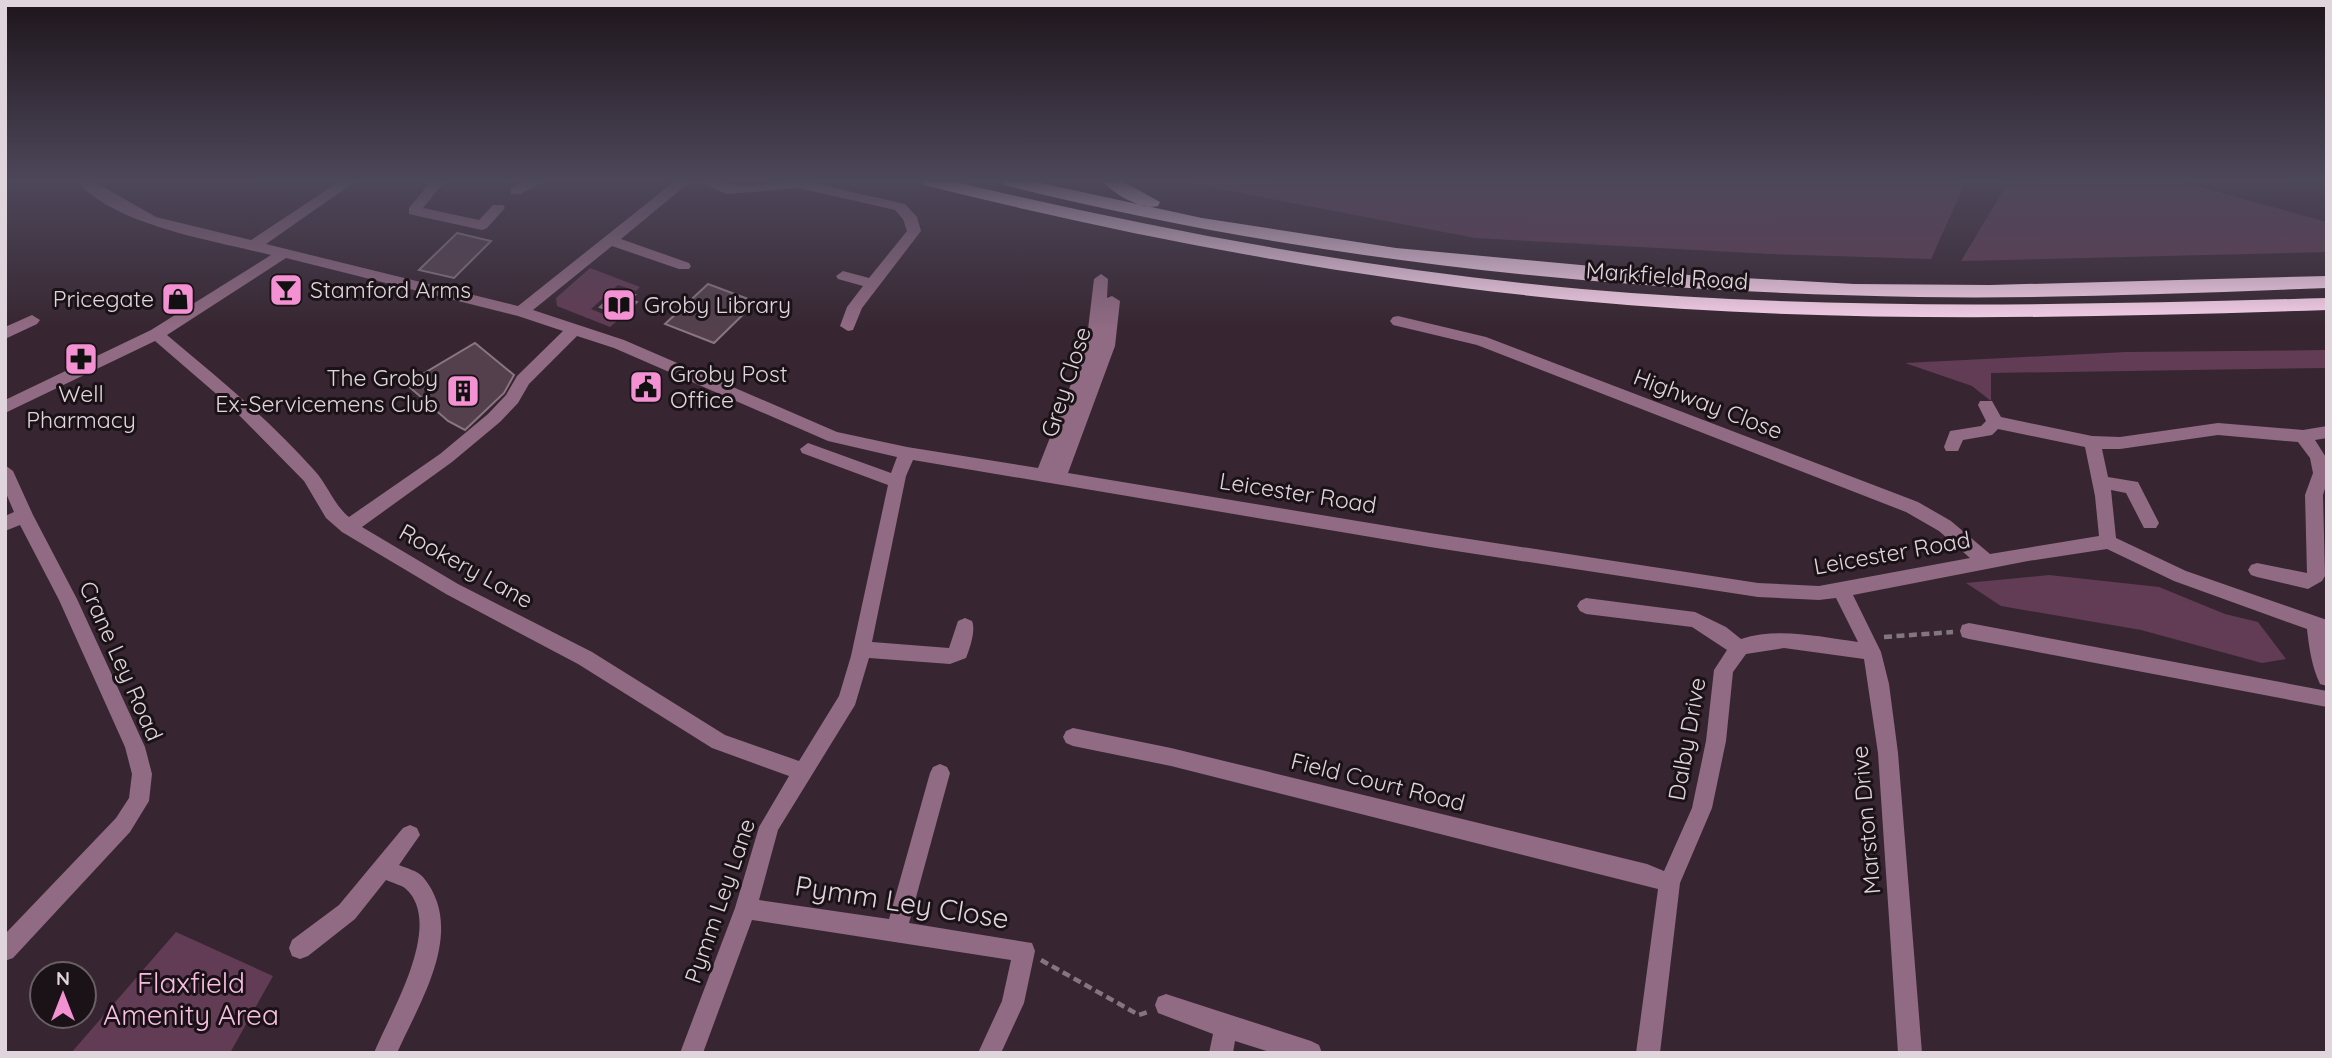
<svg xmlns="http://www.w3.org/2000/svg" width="2332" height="1058" font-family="Quicksand,sans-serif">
  <rect width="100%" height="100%" fill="#372631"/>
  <!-- green -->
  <path fill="#613c54" d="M1178 181H1966L1931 259 1771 254 1475 238Z
    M2009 181H2178L2327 222V252L1961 261Z
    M590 268 640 287 636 291 618 285 591 309 618 320 610 327 557 306 556 298Z
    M2327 350V368L1991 373V401L1972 386 1905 363 2126 352Z
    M2049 575 2159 587 2225 614 2258 622 2286 659 2262 663 2141 630 2001 606 1966 583Z
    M176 932 273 976 230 1053H71Z"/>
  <!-- building -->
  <path fill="#53404c" stroke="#8a7682" stroke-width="2" d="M457 233 491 241 454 278 419 270Z
    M708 284 756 302 714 343 665 324Z
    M619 290 635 295 630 300 637 302 623 315 600 307Z
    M475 343 514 375 504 393 465 430 448 421 406 384Z"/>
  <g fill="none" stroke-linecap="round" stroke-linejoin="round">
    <!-- path -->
    <path stroke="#84767f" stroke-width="4.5" stroke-dasharray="8 4.5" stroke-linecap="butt" d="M1884 637 1953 632
      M1041 960 1139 1015 1148 1012"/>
    <!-- minor -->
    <path fill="#916b83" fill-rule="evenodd" d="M77 181H93L156 217 251 240 340 181H356L266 244 518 306 675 181H691L621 239 689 263 691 266 689 269H679L612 246 533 310 624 340 837 432 907 447 1038 468 1086 346 1094 279 1101 274 1108 279 1107 298 1112 296 1120 301 1115 346 1068 473 1430 533 1758 583 1819 586 1970 558 1939 531 1906 512 1477 345 1393 325 1390 321 1393 317 1398 316 1486 337 1918 502 1951 521 1990 554 2099 536 2095 496 2085 447 1998 429 1992 435 1963 440 1958 451H1946L1944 447 1950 431 1981 426 1986 421 1978 405 1980 401H1992L2001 417 2092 436 2120 437 2218 423 2303 430 2327 426V438L2315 440 2327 459V482L2323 495 2325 576 2322 581 2308 589 2257 577 2251 575 2248 570 2251 565 2257 563 2307 573 2305 495 2313 473 2310 458 2298 442 2218 435 2120 449H2102L2108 477 2138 482 2159 523 2156 528H2144L2126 493 2111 490 2116 538 2186 571 2327 620V686L2320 684C2312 667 2309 648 2307 629L2174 581 2107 549 2028 561 1853 595 1881 652 1889 684 1898 753 1922 1053H1898L1878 753 1864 659 1784 648 1746 654 1733 672 1726 741 1712 808 1680 883 1660 1053H1636L1658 889 1171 766 1073 746 1066 743 1063 737 1066 731 1073 728 1171 748 1647 864 1664 871 1692 808 1706 741 1714 670 1727 650 1692 627 1586 614 1580 611 1577 606 1580 601 1586 598 1695 612 1726 627 1741 639C1779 627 1819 637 1858 642L1836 598 1819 600 1758 597 1430 547 913 460 906 476 872 642 949 648 958 621 965 618 972 621C976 630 970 648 966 658L950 664 869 658 855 705 778 830 759 900 889 919 930 773 933 767 940 764 947 767 950 773 909 923 1032 943 1035 951 1024 1003 1001 1053H978L1002 1001 1011 960 752 920 703 1053H680L735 908 759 827 789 776 712 748 578 664 446 594 342 532 326 518 304 481 228 404 155 341 5 413V400L151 330 271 255C216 241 115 226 77 181ZM286 258 518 316 563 331 517 376 506 395 488 414 440 454 349 517C333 504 328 485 314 470 270 420 217 377 167 335ZM577 336 614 348 828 441 897 457 891 473 808 443 800 449 802 453 888 485 851 656 839 696 799 761 725 735 592 652 458 584 362 527 452 462 500 422 518 403 529 384Z
      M431 181H445L423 208 479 220 493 205H503L505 208 487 228 482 230 409 214V208Z
      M527 181H545L521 194H511V188Z
      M696 181 748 186 804 181 905 204 917 217 921 231 862 308 853 330 848 331 840 326 847 307 863 286 838 279 836 276 843 271 869 278 907 231 903 219 895 210 799 188 727 194Z
      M32 315 40 320 37 324 5 339V327Z
      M5 465 13 471 33 515 77 599 145 747 152 774 149 801 130 832 13 958 5 961V934L116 818 129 798 132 774 125 747 59 600 20 525 5 531V516L14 512 5 491Z
      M1969 623 2327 691V707L1969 639 1962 637 1960 631 1962 625Z
      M410 825 417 828 420 835 399 865C406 868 418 871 423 877 467 930 420 1001 397 1053H374C389 1015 445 925 406 889 402 885 392 883 386 880L355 919 308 956 300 959 292 956 289 948 292 940 339 905 403 828Z
      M1166 994 1311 1041 1319 1045 1322 1053H1273L1235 1041 1233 1053H1209L1213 1034 1158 1013 1155 1005 1158 997Z"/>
    <!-- highway -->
    <path fill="#fdd6ee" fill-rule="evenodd" d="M922 181H951C1159 230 1369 270 1582 289 1830 311 2079 305 2327 298V310C2079 318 1829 324 1581 301 1360 280 1140 239 924 185Z
      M1002 181H1031L1202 218 1396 248 1689 275 1854 284 1990 285 2327 276V288C2191 293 2055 299 1919 297 1612 292 1302 260 1004 185Z
      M1103 181H1122L1160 202 1158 206C1141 210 1113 194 1103 181Z"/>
  </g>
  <!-- sky -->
  <linearGradient id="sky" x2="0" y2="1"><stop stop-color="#1e151b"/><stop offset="0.55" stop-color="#4d475a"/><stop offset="1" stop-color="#4d475a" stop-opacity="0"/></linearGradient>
  <rect width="2332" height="329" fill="url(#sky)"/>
  <!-- icons -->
  <defs>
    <symbol id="bar-square" viewBox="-11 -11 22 22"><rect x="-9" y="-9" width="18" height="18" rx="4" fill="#f491d3" stroke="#1a1217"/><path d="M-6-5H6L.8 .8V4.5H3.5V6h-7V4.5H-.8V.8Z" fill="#111"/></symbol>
    <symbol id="shop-square" viewBox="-11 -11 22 22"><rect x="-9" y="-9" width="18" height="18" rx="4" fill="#f491d3" stroke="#1a1217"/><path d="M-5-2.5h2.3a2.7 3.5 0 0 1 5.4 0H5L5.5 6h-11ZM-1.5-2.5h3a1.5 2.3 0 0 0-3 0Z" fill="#111"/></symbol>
    <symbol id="library-square" viewBox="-11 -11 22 22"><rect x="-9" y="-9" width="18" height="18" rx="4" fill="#f491d3" stroke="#1a1217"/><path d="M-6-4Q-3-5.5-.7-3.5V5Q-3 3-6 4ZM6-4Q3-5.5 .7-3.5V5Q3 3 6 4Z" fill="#111"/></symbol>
    <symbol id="pharmacy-square" viewBox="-11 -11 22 22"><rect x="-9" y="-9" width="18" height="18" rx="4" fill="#f491d3" stroke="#1a1217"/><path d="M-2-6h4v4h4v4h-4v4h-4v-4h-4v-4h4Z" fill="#111"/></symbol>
    <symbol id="civic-square" viewBox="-11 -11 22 22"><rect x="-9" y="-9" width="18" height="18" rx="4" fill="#f491d3" stroke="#1a1217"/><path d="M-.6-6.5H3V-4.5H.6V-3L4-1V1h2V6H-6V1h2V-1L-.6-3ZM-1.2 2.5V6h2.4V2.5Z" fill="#111"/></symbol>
    <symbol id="building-square" viewBox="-11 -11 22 22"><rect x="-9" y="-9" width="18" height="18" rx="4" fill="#f491d3" stroke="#1a1217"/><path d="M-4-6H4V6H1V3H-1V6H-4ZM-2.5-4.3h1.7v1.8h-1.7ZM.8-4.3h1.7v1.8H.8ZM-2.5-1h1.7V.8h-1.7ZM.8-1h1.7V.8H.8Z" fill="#111"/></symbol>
  </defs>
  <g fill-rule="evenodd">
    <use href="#bar-square" x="267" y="271" width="38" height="38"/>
    <use href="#shop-square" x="159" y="280" width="38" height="38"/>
    <use href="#library-square" x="600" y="286" width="38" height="38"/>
    <use href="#pharmacy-square" x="62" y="340" width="38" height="38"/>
    <use href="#civic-square" x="627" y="368" width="38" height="38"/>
    <use href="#building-square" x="444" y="372" width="38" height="38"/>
  </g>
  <g text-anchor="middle" stroke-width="6" stroke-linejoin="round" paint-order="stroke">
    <!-- street labels -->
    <g font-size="23" fill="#e0d5dc" stroke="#1a1217">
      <text transform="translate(1667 276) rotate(4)" y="8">Markfield Road</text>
      <text transform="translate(1066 382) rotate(-72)" y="8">Grey Close</text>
      <text transform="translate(1708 404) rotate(21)" y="8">Highway Close</text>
      <text transform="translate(1298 493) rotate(9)" y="8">Leicester Road</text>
      <text transform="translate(1892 553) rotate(-10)" y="8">Leicester Road</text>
      <text transform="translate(466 566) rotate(29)" y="8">Rookery Lane</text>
      <text transform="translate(121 661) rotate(66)" y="8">Crane Ley Road</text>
      <text transform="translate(1687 739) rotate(-80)" y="8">Dalby Drive</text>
      <text transform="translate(1378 782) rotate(14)" y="8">Field Court Road</text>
      <text transform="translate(1866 820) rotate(-95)" y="8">Marston Drive</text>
      <text transform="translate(720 901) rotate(-71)" y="8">Pymm Ley Lane</text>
    </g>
    <!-- poi labels -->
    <g font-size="23" fill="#e0d5dc" stroke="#1a1217" text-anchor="start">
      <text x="310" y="298">Stamford Arms</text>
      <text x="154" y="307" text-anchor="end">Pricegate</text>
      <text x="644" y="313">Groby Library</text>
      <text x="670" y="382">Groby Post<tspan x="670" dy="26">Office</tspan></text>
      <text x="438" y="386" text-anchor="end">The Groby<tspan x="438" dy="26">Ex-Servicemens Club</tspan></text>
      <text x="81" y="402" text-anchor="middle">Well<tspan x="81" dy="26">Pharmacy</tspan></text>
    </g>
    <!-- near-street labels -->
    <g font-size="28" fill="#e0d5dc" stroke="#1a1217">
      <text transform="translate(902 902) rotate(9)" y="10">Pymm Ley Close</text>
    </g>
    <!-- near-park labels -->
    <g font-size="28" fill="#f9bde3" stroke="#1a1217">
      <text x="191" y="993">Flaxfield<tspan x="191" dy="32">Amenity Area</tspan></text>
    </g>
  </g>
  <!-- border -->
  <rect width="2332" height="1058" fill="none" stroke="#e0d5dc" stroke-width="14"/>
  <!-- north arrow -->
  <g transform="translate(63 995)"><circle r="33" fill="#1a1217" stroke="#696066" stroke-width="2"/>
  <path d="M0-5L12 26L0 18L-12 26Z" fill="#f491d3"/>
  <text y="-10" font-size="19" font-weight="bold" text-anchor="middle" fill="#e0d5dc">N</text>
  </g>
</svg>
